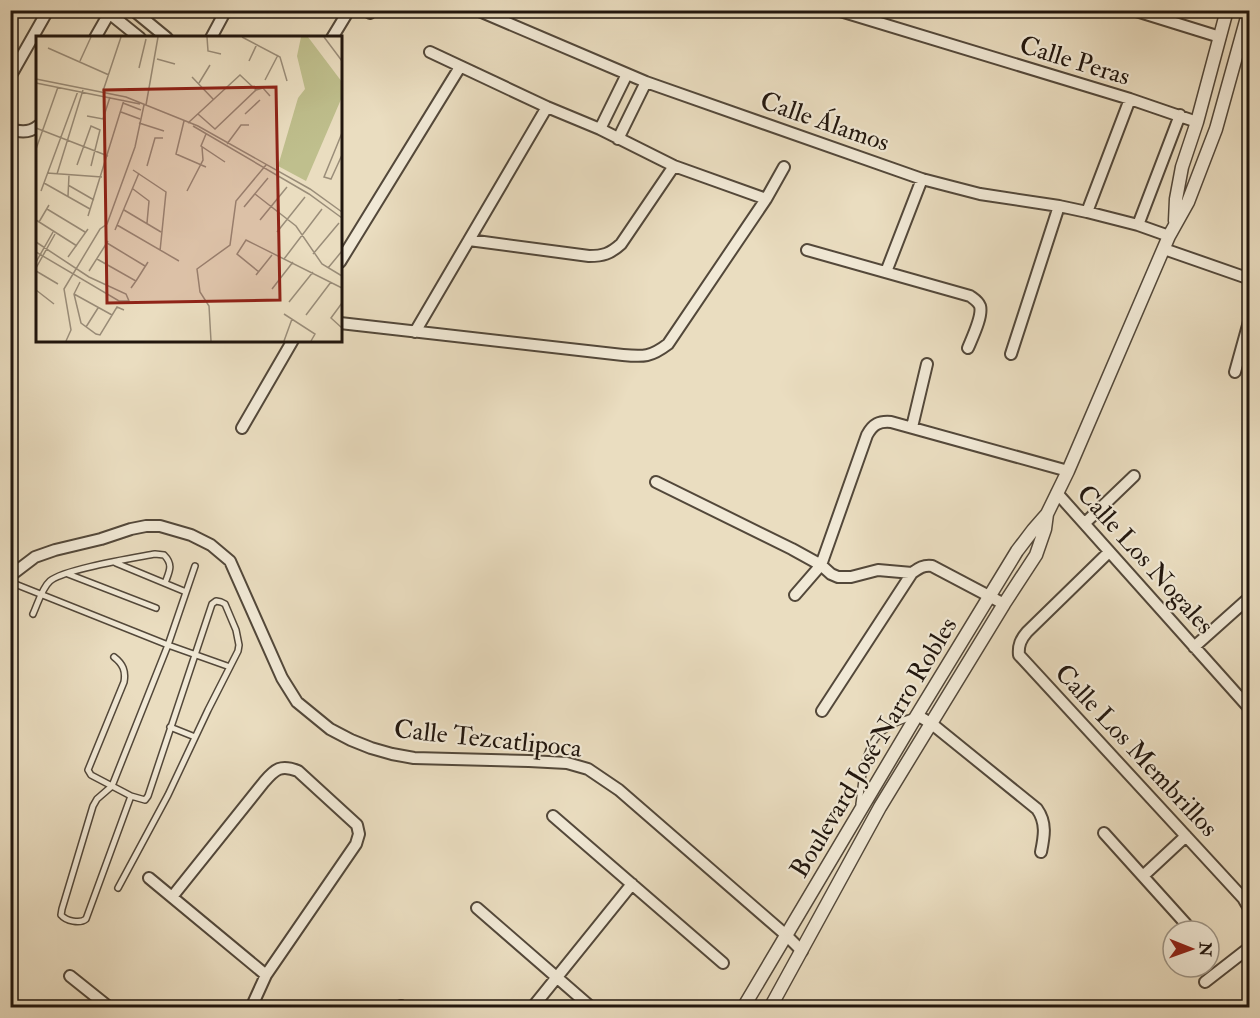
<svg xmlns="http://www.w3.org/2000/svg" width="1260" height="1018" font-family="'IM FELL Double Pica',serif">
  <rect width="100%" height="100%" fill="#eaddc0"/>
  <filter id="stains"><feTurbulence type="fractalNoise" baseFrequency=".00333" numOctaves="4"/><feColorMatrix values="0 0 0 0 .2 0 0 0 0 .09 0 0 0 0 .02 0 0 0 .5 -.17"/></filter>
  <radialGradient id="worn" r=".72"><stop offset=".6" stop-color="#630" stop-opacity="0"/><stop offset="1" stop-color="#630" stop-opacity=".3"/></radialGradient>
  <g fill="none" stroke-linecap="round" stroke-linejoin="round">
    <defs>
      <path id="service" d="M116 563 186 592
        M68 574 156 608
        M10 582 168 645 230 667
        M33 614C38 603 42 588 50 581 64 569 134 558 155 554L164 555C174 565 169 572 165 583
        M114 657C123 664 126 671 124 682L88 770 91 775 131 796 145 800 148 796 212 604 216 601 221 602 225 604 236 630 239 645 238 651 208 710 168 795 118 888
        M170 727 195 737
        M131 796 86 919C80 924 66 921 61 915L62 909 93 806 97 799 112 786 168 645 195 566
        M859 804C863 778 862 743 888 727 895 722 905 720 914 716"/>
      <path id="minor" d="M133 10 167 38
        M366 10 370 13
        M477 10 646 82 922 179 980 194 1059 206 1087 212 1138 225 1169 236
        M837 10 1130 99 1197 122
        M1133 10 1220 37
        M109 13 140 38
        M95 38 111 10
        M211 38 226 10
        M332 38 349 10
        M430 52 547 107 600 129 674 166 766 199
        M10 77 48 10
        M10 128C20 133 29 133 38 126
        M600 129 627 74
        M618 139 646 82
        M1087 212 1130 99
        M1138 225 1180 115
        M469 240 589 256C603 256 610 254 621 244L674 166
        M1164 249 1250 279
        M807 250 970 296C974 299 978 301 980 306 983 316 972 338 968 348
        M340 262 460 67
        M886 272 922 179
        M340 323 623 355C644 357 651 357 668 344L766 199 784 167
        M415 332 547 107
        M1011 354 1059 206
        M1235 372 1250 318
        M912 427 927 364
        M242 428 293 340
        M656 482 792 549 821 565 831 574 838 577H851L878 570 912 573
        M1057 493 1250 709
        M1085 523 1134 476
        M1109 552 1027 632C1021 639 1018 645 1019 655L1243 898 1250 910
        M10 576 35 557 55 550 101 539 131 529 146 526H160L191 535 211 545 230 561 282 678 297 702 330 729 351 740 371 748 392 754 414 758 529 761 567 763 588 769 619 790 786 935 802 951
        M795 595 821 565 867 435C873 424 879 421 891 422L1068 471
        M1194 647 1250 597
        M822 711 912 573C919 568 923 565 932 566L1004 604
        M917 715 932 724 1037 809C1047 823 1044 837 1041 852
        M553 816 723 963
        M1104 833 1186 924
        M1143 876 1186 836
        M149 878 266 975
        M172 897 264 782C275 769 281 764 298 771L357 825 359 834 356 844 266 975 251 1008
        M477 908 592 1008
        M70 976 110 1008
        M1205 982 1250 947
        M401 1006 402 1008
        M532 1008 632 884"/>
      <path id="tertiary" d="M1175 221 1176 199 1182 167 1197 122 1227 10
        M743 1008 917 715 1017 551 1033 530 1047 514 1068 471 1169 236 1188 202 1216 129 1249 10
        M770 1008 880 807 1004 604 1036 555 1045 529 1047 514"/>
    </defs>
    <!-- service casing -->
    <use href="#service" stroke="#53483a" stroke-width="8"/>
    <!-- minor casing -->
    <use href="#minor" stroke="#53483a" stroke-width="14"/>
    <!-- tertiary casing -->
    <use href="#tertiary" stroke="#53483a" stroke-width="15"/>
    <!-- service -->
    <use href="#service" stroke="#f1e9d6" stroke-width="5"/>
    <!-- minor -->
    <use href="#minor" stroke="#f1e9d6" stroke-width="10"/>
    <!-- tertiary -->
    <use href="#tertiary" stroke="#f1e9d6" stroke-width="12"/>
  </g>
  <g text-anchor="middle" stroke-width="4.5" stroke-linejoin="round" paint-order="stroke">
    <!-- street labels -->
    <g font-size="26" fill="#21160e" stroke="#f1e9d6">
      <text transform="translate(1075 60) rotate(17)" y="9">Calle Peras</text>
      <text transform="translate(825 121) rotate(19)" y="9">Calle Álamos</text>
      <text transform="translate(1146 559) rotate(48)" y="9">Calle Los Nogales</text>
      <text transform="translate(488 738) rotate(6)" y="9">Calle Tezcatlipoca</text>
      <text transform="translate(873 747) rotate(-59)" y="9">Boulevard José Narro Robles</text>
      <text transform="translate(1137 750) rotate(47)" y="9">Calle Los Membrillos</text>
    </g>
  </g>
  <!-- overview -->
  <g transform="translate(36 36)">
    <rect width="306" height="306" fill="#eaddc0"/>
    <path d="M265 1H272L306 46V61L270 145 242 130 262 62 269 53 261 20Z" fill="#bfbf8d"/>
    <path fill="none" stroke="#9a8d79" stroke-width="1.5" d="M171 1 172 15 185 18M206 1 244 21 251 45M288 1 306 25M12 12 73 39M121 23 139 28M44 25 55 1M213 25 221 8M103 32 110 3M156 41 177 63M0 43 90 61 162 90 274 153 306 176M229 44 242 19M0 47 104 68M163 47 174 29M67 55 85 1M87 67 105 74M110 69 122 1M85 76 104 83M162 78 179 93 220 54 227 52 234 60M209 78 224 64M51 80 67 83 74 61M148 85 140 118 170 131M103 87 128 95M152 87 204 39 220 54M157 90 273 158 306 182M0 92 72 120M306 97 288 141 295 143 306 119M170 98 165 110 189 126M191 108 205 89H213M0 113 22 51M41 129 55 90 64 94 55 130M111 130 119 102H127M97 134 130 156 124 215M11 137 66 141M21 138 47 54M8 147 54 173M32 149 58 164M97 153 113 165 111 187M5 155 42 55M151 155 167 124 166 111M219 158 260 190 286 228 306 240M32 160 33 139M208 171 232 142M11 173 49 196M88 174 125 196M52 180 88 64M0 184 41 210M224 184 251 151M3 186 13 169M81 189 143 225M79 194 103 137M241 196 269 161M0 206 53 241 90 258 93 265H83L0 216M71 207 109 230M277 218 303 187M32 221 52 193M61 223 100 245 95 252M248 223 286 173M0 226 17 196M0 232 19 198M292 232 306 215M0 235 22 248M53 235 72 205M223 236 201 218 210 204 306 252M220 239 236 219M100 245 112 226M44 246 38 258 45 287 60 298 64 299 81 271 88 274M236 253 257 226M0 254 18 268M38 258 76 279M253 266 277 236M306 267 295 282 306 292M248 278 279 298 275 305M270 279 295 246M50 291 62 272M30 305 35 294 28 253 64 193 71 188 99 111 108 69M175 305 173 270 164 256 161 233 194 209 200 165 230 129M248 305 256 283"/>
    <path fill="#8f2418" fill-opacity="0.15" stroke="#8f2418" stroke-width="3" d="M240 51 244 264 71 267 68 54Z"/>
    <rect width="306" height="306" fill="none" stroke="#21160e" stroke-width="3"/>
  </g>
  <!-- margin -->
  <rect width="1260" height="1018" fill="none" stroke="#eaddc0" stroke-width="36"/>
  <rect x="12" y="12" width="1236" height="994" fill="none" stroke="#21160e" stroke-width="3"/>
  <rect x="18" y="18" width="1224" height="982" fill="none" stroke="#21160e" stroke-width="1.5"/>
  <!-- north arrow -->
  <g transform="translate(1191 949) rotate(91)"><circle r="28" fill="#f1e9d6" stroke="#9e9586" stroke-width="1.5"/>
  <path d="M0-4.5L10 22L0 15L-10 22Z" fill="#8f2418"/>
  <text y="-9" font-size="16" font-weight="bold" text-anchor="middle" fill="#21160e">N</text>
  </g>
  <rect width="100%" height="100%" filter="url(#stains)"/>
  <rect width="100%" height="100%" fill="url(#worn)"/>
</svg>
